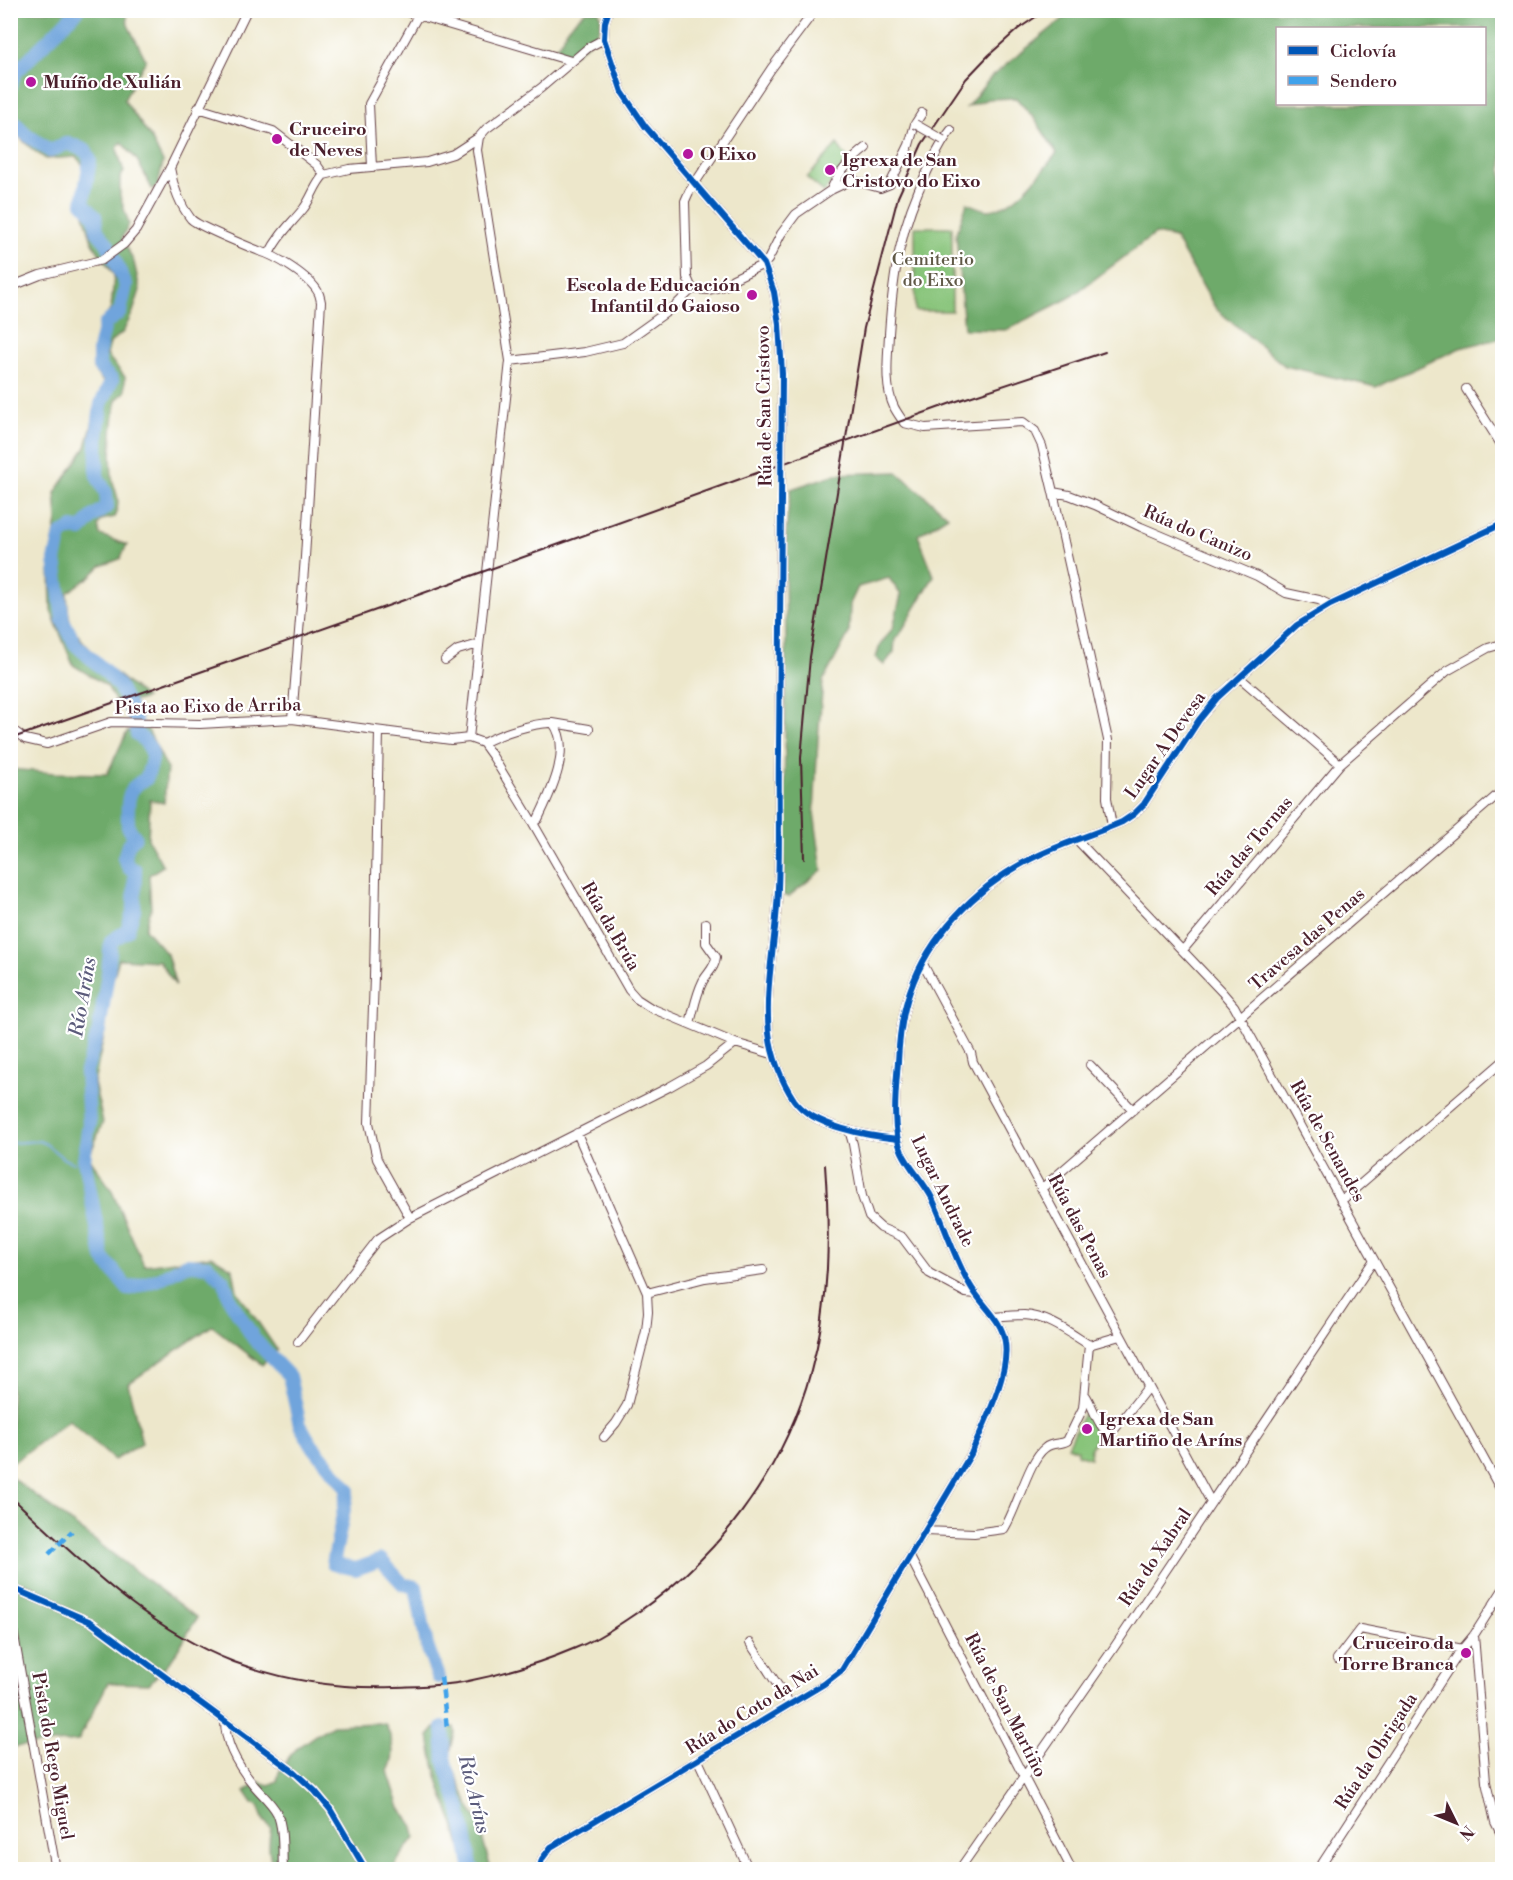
<svg xmlns="http://www.w3.org/2000/svg" width="1513" height="1880" font-family="'Libre Bodoni',serif">
  <rect width="100%" height="100%" fill="#fff"/>
  <filter id="ink" filterUnits="userSpaceOnUse"><feTurbulence type="fractalNoise" baseFrequency=".0167" numOctaves="2"/><feDisplacementMap in="SourceGraphic" scale="12" xChannelSelector="R" yChannelSelector="G"/><feConvolveMatrix kernelMatrix="1 2 1 2 8 2 1 2 1" color-interpolation-filters="sRGB"/></filter>
  <filter id="wash" filterUnits="userSpaceOnUse"><feTurbulence type="fractalNoise" baseFrequency=".008" numOctaves="4" result="noise"/><feDisplacementMap in="SourceGraphic" scale="24" xChannelSelector="R" yChannelSelector="G"/><feGaussianBlur stdDeviation="1.35" result="paint"/><feColorMatrix in="noise" values="0 0 0 0 0 0 0 0 0 0 0 0 0 0 0 0 0 1.4 0 .05"/><feComposite in="paint" operator="in"/></filter>
  <g filter="url(#wash)">
    <rect width="100%" height="100%" fill="#ede7cb"/>
    <!-- green -->
    <path fill="#88c47a" stroke="#697252" stroke-width="1.5" d="M837 144 848 159 846 164 824 192 807 178Z
      M915 227H952V311H915Z
      M1085 1411 1094 1415 1101 1427 1091 1448 1090 1458 1077 1454 1078 1450 1068 1446Z"/>
    <!-- forest -->
    <path fill="#6eaa6a" stroke="#5c644a" stroke-width="1.5" fill-rule="evenodd" d="M10 11H126L128 25 146 60 124 100 151 138 163 162 158 185 152 189 137 160 121 142 117 149 124 172 120 177V196L129 224 122 238 134 262 140 290 133 312 123 332 110 343 107 355 125 377V392L116 400C112 425 110 450 112 476 115 497 122 494 115 517L101 520 98 526 100 535 127 545 120 559 101 566 91 576 67 593C68 602 67 617 72 625 82 647 127 683 146 698L118 706 107 686 73 665 51 611 50 560 57 520 55 493 86 447 98 402 105 384 93 369 100 325 111 309 114 275 93 244 81 205 85 167 76 157 46 159 33 150 11 129Z
      M586 11H599C607 32 587 45 571 56L556 54 538 49V46L543 45 553 48 559 45 569 26Z
      M1073 11H1502V338L1460 348 1376 387 1285 366 1216 309 1175 238 1155 234 1069 298 1006 330 964 329 956 234 967 203C973 205 982 210 989 210 1016 208 1041 172 1057 153L1034 118 1016 98 988 99 967 107 991 77ZM1278 28H1484V104H1278Z
      M897 472 948 516 918 535 934 576 900 634 895 639 894 652 884 665 876 658 880 645 893 628 901 595 889 578 858 587 850 604 849 633 823 681 818 739 814 812 822 870 788 897 783 895C784 813 785 731 786 648 786 595 782 542 791 489L836 474Z
      M147 728 167 768 164 803 150 800 148 839 163 866 149 875 151 909 145 929 167 954 176 986 159 961 119 959 108 996 106 1026 94 1083 103 1122 89 1157 111 1189 144 1265 212 1256 233 1269 237 1291 277 1350 262 1365 212 1326 128 1384 142 1443 114 1460 69 1420 11 1464V769L54 773 107 774 127 732Z
      M10 1476 197 1618 173 1658 149 1684 108 1683 78 1741 11 1747Z
      M377 1723 385 1724C393 1739 396 1756 388 1771L400 1808 413 1826 415 1837 398 1860 393 1869H274C268 1854 268 1843 271 1828L264 1821 258 1806 253 1803 245 1791 260 1782 269 1785 277 1781 279 1772 290 1756 298 1747 317 1734 333 1725Z
      M454 1727 455 1732 449 1758 469 1806 481 1826 483 1841 491 1869H468L467 1868C462 1853 458 1837 453 1822 442 1795 432 1765 429 1735L435 1728Z"/>
    <g fill="none" stroke-linecap="round" stroke-linejoin="round">
      <!-- stream -->
      <path stroke="#6fa4dc" stroke-width="2" d="M10 1143 39 1141 46 1144 64 1159 74 1163
        M77 1162 84 1160"/>
      <!-- river -->
      <path stroke="#6fa4dc" stroke-width="14" d="M10 87 15 73 78 10
        M10 118 26 134 50 151 68 143 86 151 90 160 83 203 95 216 97 231 107 243 126 285 120 312 105 324 99 350V367L112 380 101 404 97 437V476L106 493 107 507 92 517 81 530 73 528 61 534 55 560 63 620 75 644 103 669 119 686 135 719 137 734C157 750 154 757 146 779 124 788 128 806 128 827L135 837 128 845 124 858 129 868 135 870 134 910 127 931 111 941 108 973 99 1030 86 1071 89 1123 84 1160 103 1258 128 1289 159 1279 187 1264 208 1266 224 1281 230 1300 254 1339 289 1376 300 1425 311 1444 348 1489 333 1564 356 1569 381 1560 403 1584 416 1587 427 1646 438 1677
        M443 1728 445 1762 460 1809 471 1866 474 1870"/>
    </g>
  </g>
  <g filter="url(#ink)">
    <g fill="none" stroke-linecap="round" stroke-linejoin="round">
      <defs>
        <path id="minor" d="M400 10 571 61
          M609 10 605 22 604 39 622 92 645 126 764 264 774 292 779 324 782 374C780 500 779 626 779 751 778 797 780 842 778 888 777 936 764 985 769 1033 772 1056 781 1080 794 1100 813 1127 868 1136 898 1139
          M198 108 273 131 317 165 324 175 349 169 427 162 453 154 479 137
          M951 130C941 142 935 156 928 170 900 226 893 273 889 334 888 357 884 386 894 407 897 413 901 418 904 423L925 428 1023 422 1035 431 1042 446 1053 492 1108 740 1107 798 1112 826
          M372 167 369 104 421 10
          M170 168C173 186 180 205 191 219 197 226 247 246 259 251 275 255 310 277 318 292 320 295 320 298 321 302L305 557 292 719
          M831 190C838 172 852 159 866 148
          M269 254C278 235 292 223 304 208 312 197 315 184 324 175
          M10 287 40 275 102 260 124 244 136 230 170 168 247 10
          M692 289 687 277 685 201 689 192 771 69 815 10
          M510 361 585 352 623 343 675 306 692 289 709 290 728 285 733 279 764 264 768 260 781 234 796 214 831 190 852 180 880 188 890 184 909 145 915 124 922 113
          M1466 389 1502 446
          M1053 492 1069 495 1095 505 1141 527 1257 576 1286 593 1319 600 1330 605
          M445 660 458 650 479 644
          M1239 677 1340 764
          M553 723 589 729
          M10 728 25 739 47 744 111 722 200 724 292 719 451 740 469 738 483 743
          M379 731 374 977 369 1123 377 1159 410 1218
          M469 738 510 361 477 150 479 137 486 129 541 88 589 47 604 39
          M483 743 493 757 533 823 629 990 637 999 651 1008 735 1043 772 1054
          M483 743C500 734 535 722 553 723 573 749 550 794 538 819L533 823
          M1077 840 1222 992 1234 1006 1502 1492
          M1183 950 1340 764 1447 671 1488 648 1502 644
          M923 964 971 1053 973 1062 1211 1502
          M690 1023C694 1009 696 995 703 981 708 972 715 968 716 957L706 943V923
          M1090 1065 1133 1110
          M849 1130 853 1144 862 1196 869 1217 881 1228 902 1237 929 1273 966 1293 976 1294
          M577 1133 647 1293 648 1312 646 1331 627 1405 616 1423 604 1437
          M1041 1189 1502 791
          M1341 1201 1502 1062
          M647 1293 705 1278 763 1270
          M994 1317C1004 1316 1014 1315 1024 1315 1048 1316 1070 1333 1089 1345L1120 1336
          M298 1342 378 1239 410 1218 669 1087 706 1066 735 1043
          M1086 1396C1093 1407 1098 1426 1109 1434L1114 1430 1148 1387
          M925 1531 974 1533 1004 1529C1017 1509 1029 1459 1045 1448 1052 1442 1060 1445 1067 1441L1083 1408 1089 1345
          M910 1557 1072 1870
          M10 1587 91 1622 294 1772 315 1791 330 1809 366 1870
          M10 1613 56 1870
          M1474 1635 1486 1782 1495 1822 1502 1836
          M750 1643 790 1704
          M1337 1659 1360 1629 1463 1649
          M225 1721C225 1744 238 1766 253 1784 261 1794 271 1802 277 1813 284 1829 282 1852 283 1870
          M698 1760 749 1870
          M539 1870 542 1859 551 1847 824 1684 842 1670 971 1454C984 1424 1010 1374 1005 1342 1002 1319 981 1305 970 1285 954 1258 945 1226 932 1198 924 1182 910 1169 902 1152 891 1129 896 1088 898 1062 899 1038 902 1014 910 991 929 936 975 889 1025 862 1056 845 1090 836 1122 822L1134 814 1144 804 1199 720 1217 698 1297 625 1330 605 1502 524
          M959 1870 1111 1652 1374 1260
          M1318 1870 1459 1653 1474 1635 1502 1591"/>
      </defs>
      <!-- minor casing -->
      <use href="#minor" stroke="#623d43" stroke-width="10"/>
      <!-- minor -->
      <use href="#minor" stroke="#fff" stroke-width="8"/>
      <!-- rail -->
      <path stroke="#4a1f2b" stroke-width="2" d="M10 739 379 609 957 401 1105 352
        M804 859 801 758 810 657 864 328 898 197 922 144 966 79 989 55 1018 29 1046 10
        M10 1496C80 1560 144 1627 234 1662 286 1681 340 1689 395 1687 419 1686 445 1686 468 1681 503 1674 540 1663 573 1649 592 1642 610 1631 626 1620 715 1563 783 1473 811 1371 830 1303 830 1234 825 1165"/>
      <defs>
        <path id="minor-bridge" d="M915 124 943 140"/>
      </defs>
      <!-- minor-bridge casing -->
      <use href="#minor-bridge" stroke="#623d43" stroke-width="10" stroke-linecap="butt"/>
      <!-- minor-bridge -->
      <use href="#minor-bridge" stroke="#fff" stroke-width="8"/>
      <!-- quiet -->
      <path stroke="#40a2eb" stroke-width="4.5" stroke-dasharray="9 4.5" stroke-linecap="butt" d="M49 1554 72 1531
        M441 1677 447 1728"/>
      <defs>
        <path id="cycleway" d="M609 10 605 22 604 39 622 92 645 126 764 264 774 292 779 324 782 374C780 500 779 626 779 751 778 797 780 842 778 888 777 936 764 985 769 1033 772 1056 781 1080 794 1100 813 1127 868 1136 898 1139
          M10 1587 91 1622 294 1772 315 1791 330 1809 366 1870
          M539 1870 542 1859 551 1847 824 1684 842 1670 971 1454C984 1424 1010 1374 1005 1342 1002 1319 981 1305 970 1285 954 1258 945 1226 932 1198 924 1182 910 1169 902 1152 891 1129 896 1088 898 1062 899 1038 902 1014 910 991 929 936 975 889 1025 862 1056 845 1090 836 1122 822L1134 814 1144 804 1199 720 1217 698 1297 625 1330 605 1502 524"/>
      </defs>
      <!-- cycleway casing -->
      <use href="#cycleway" stroke="#fff" stroke-width="10"/>
      <!-- cycleway -->
      <use href="#cycleway" stroke="#0057b8" stroke-width="6"/>
    </g>
  </g>
  <!-- markers -->
  <g fill="#b5179e" stroke="#fff" stroke-width="2">
    <circle cx="31" cy="82" r="6"/>
    <circle cx="277" cy="139" r="6"/>
    <circle cx="688" cy="154" r="6"/>
    <circle cx="830" cy="170" r="6"/>
    <circle cx="752" cy="295" r="6"/>
    <circle cx="1087" cy="1429" r="6"/>
    <circle cx="1466" cy="1653" r="6"/>
  </g>
  <g text-anchor="middle" stroke-width="4.5" stroke-linejoin="round" paint-order="stroke">
    <!-- poi labels -->
    <g font-size="18" font-weight="bold" fill="#4a1f2b" stroke="#fff" text-anchor="start">
      <text x="43" y="88">Muíño de Xulián</text>
      <text x="289" y="135">Cruceiro<tspan x="289" dy="21">de Neves</tspan></text>
      <text x="700" y="160">O Eixo</text>
      <text x="842" y="166">Igrexa de San<tspan x="842" dy="21">Cristovo do Eixo</tspan></text>
      <text x="740" y="291" text-anchor="end">Escola de Educación<tspan x="740" dy="21">Infantil do Gaioso</tspan></text>
      <text x="1099" y="1425">Igrexa de San<tspan x="1099" dy="21">Martiño de Aríns</tspan></text>
      <text x="1454" y="1649" text-anchor="end">Cruceiro da<tspan x="1454" dy="21">Torre Branca</tspan></text>
    </g>
    <!-- park labels -->
    <g font-size="18" fill="#605947" stroke="#fff">
      <text x="933" y="265">Cemiterio<tspan x="933" dy="21">do Eixo</tspan></text>
    </g>
    <!-- street labels -->
    <g font-size="18" fill="#4a1f2b" stroke="#fff">
      <text transform="translate(764 406) rotate(-91)" y="6">Rúa de San Cristovo</text>
      <text transform="translate(1198 533) rotate(23)" y="6">Rúa do Canizo</text>
      <text transform="translate(208 706) rotate(-1)" y="6">Pista ao Eixo de Arriba</text>
      <text transform="translate(1165 745) rotate(-55)" y="6">Lugar A Devesa</text>
      <text transform="translate(1249 846) rotate(-50)" y="6">Rúa das Tornas</text>
      <text transform="translate(611 926) rotate(60)" y="6">Rúa da Brúa</text>
      <text transform="translate(1307 939) rotate(-41)" y="6">Travesa das Penas</text>
      <text transform="translate(1328 1141) rotate(61)" y="6">Rúa de Senandes</text>
      <text transform="translate(943 1191) rotate(64)" y="6">Lugar Andrade</text>
      <text transform="translate(1080 1226) rotate(62)" y="6">Rúa das Penas</text>
      <text transform="translate(1155 1557) rotate(-56)" y="6">Rúa do Xabral</text>
      <text transform="translate(1006 1705) rotate(63)" y="6">Rúa de San Martiño</text>
      <text transform="translate(752 1709) rotate(-32)" y="6">Rúa do Coto da Nai</text>
      <text transform="translate(1376 1751) rotate(-57)" y="6">Rúa da Obrigada</text>
      <text transform="translate(53 1756) rotate(80)" y="6">Pista do Rego Miguel</text>
    </g>
    <!-- water labels -->
    <g font-size="20" font-style="italic" fill="#5b5b7b" stroke="#fff">
      <text transform="translate(82 997) rotate(-80)" y="7">Río Aríns</text>
      <text transform="translate(475 1794) rotate(76)" y="7">Río Aríns</text>
    </g>
  </g>
  <!-- margin -->
  <rect width="1513" height="1880" fill="none" stroke="#fff" stroke-width="36"/>
  <!-- legend -->
  <rect x="1276" y="27" width="210" height="78" fill="#ffffff" stroke="#b7a5aa" stroke-width="1.5"/>
  <rect x="1288" y="46" width="30" height="9" fill="#0057b8" stroke="#b7a5aa" stroke-width="1.5"/>
  <text x="1330" y="57" font-size="18" fill="#4a1f2b">Ciclovía</text>
  <rect x="1288" y="76" width="30" height="9" fill="#40a2eb" stroke="#b7a5aa" stroke-width="1.5"/>
  <text x="1330" y="87" font-size="18" fill="#4a1f2b">Sendero</text>
  <!-- north arrow -->
  <g transform="translate(1456 1823) rotate(133)" stroke="#ffffff" stroke-width="4.5" paint-order="stroke">
  <path d="M0-4.5L10 22L0 15L-10 22Z" fill="#4a1f2b"/>
  <text y="-9" font-size="16" font-weight="bold" text-anchor="middle" fill="#4a1f2b">N</text>
  </g>
</svg>
